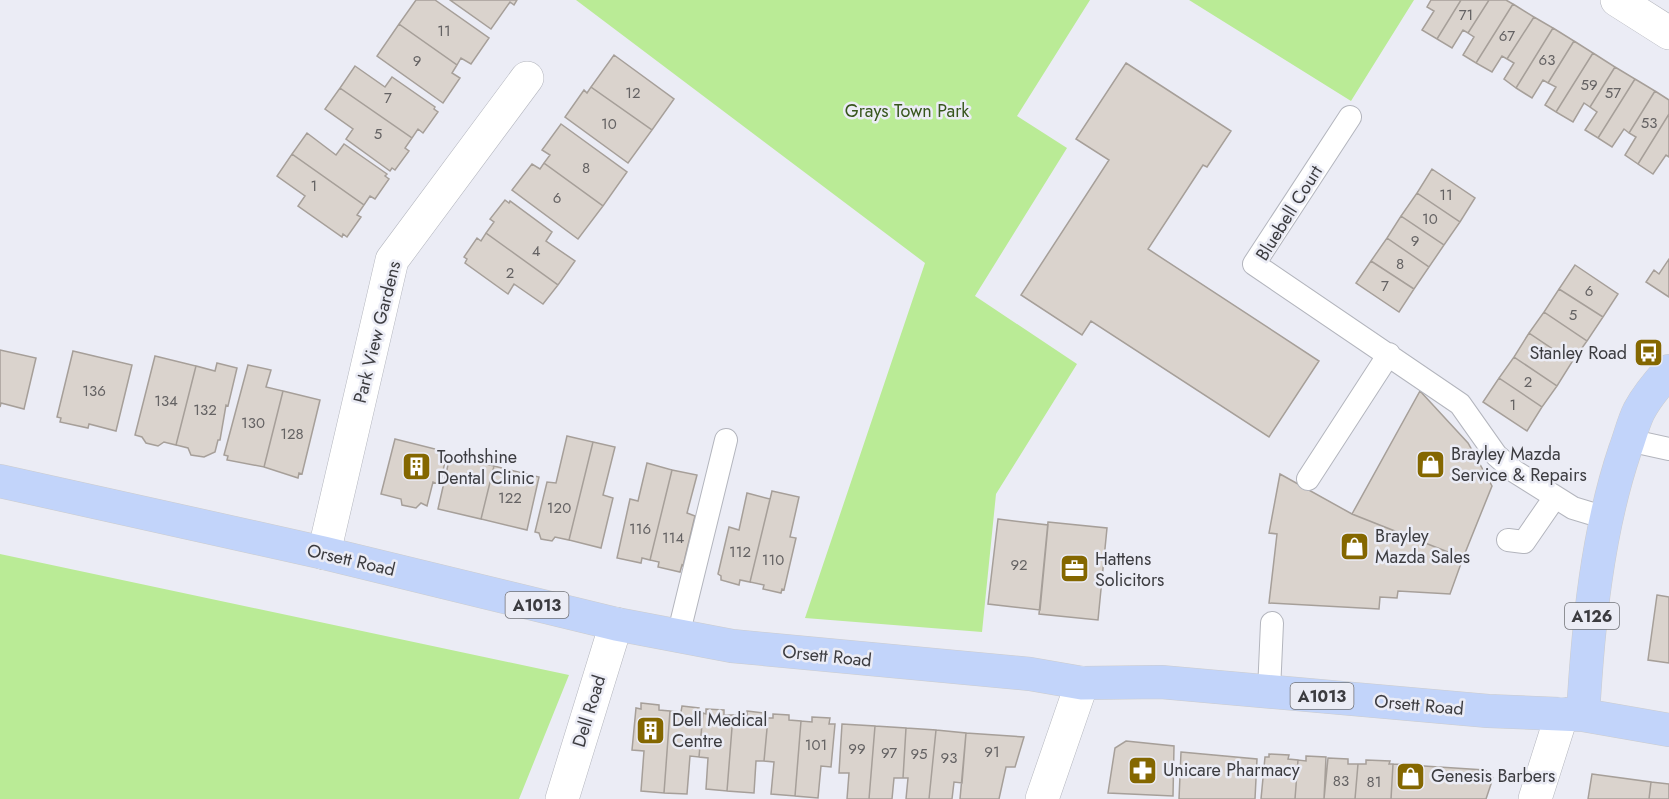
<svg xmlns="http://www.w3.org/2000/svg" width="1669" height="799" font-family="Jost,sans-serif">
  <rect width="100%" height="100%" fill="#ebecf5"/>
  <!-- green -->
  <path fill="#baeb96" d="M576 0H1090L1017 116 1067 148 975 296 1077 364 996 494 982 632 805 618 925 263Z
    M1189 0H1414L1351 101Z
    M0 554 569 675 519 799H0Z"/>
  <!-- building -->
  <path fill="#dad3cd" stroke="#a69f99" stroke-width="1.5" d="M416 0H435L489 38 471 64 461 58 457 65 399 24Z
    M450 0H517L514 5 510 2 491 29Z
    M1431 0H1461L1437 39 1422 30 1434 11 1427 7Z
    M1461 0H1489L1468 33 1463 30 1452 48 1437 39Z
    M1489 0H1506L1513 4 1476 63 1463 55 1474 37 1468 33Z
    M1513 4 1534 17 1507 59 1502 56 1492 72 1476 63Z
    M1534 17 1553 28 1516 88 1504 79 1514 63 1507 59Z
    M399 24 457 65 452 73 460 78 443 103 377 56Z
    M1553 28 1574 41 1548 83 1543 80 1532 98 1516 88Z
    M1574 41 1593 53 1556 112 1545 105 1556 87 1548 83Z
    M1593 53 1615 67 1590 107 1584 103 1573 122 1556 112Z
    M614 55 674 99 652 130 591 87Z
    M1126 63 1231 131 1207 167 1203 165 1148 249 1319 361 1269 437 1091 321 1082 335 1021 295 1109 160 1076 139Z
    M355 66 385 87 392 77 435 107 434 109 438 112 423 133 418 129 412 138 340 88Z
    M1615 67 1635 79 1598 138 1585 130 1597 112 1590 107Z
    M1635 79 1655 91 1629 133 1624 129 1612 147 1598 138Z
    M591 87 652 130 628 163 565 117 584 90 587 93Z
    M340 88 412 138 405 148 409 151 395 170 392 168 390 171 346 139 353 129 325 109Z
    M1655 91 1669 100V114L1638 164 1625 155 1636 137 1629 133Z
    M1669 114V157L1666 155 1653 174 1638 164Z
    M561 124 627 172 603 206 544 163 550 155 542 150Z
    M307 133 336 155 344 144 387 174 385 176 389 179 375 199 370 196 364 205 292 154Z
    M292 154 364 205 357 215 361 217 347 237 343 234 342 237 298 206 305 196 277 176Z
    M544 163 603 206 578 239 512 190 532 164 540 169Z
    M1432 169 1475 198 1460 222 1417 193Z
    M1417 193 1460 222 1444 245 1401 216Z
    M505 200 509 203 510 201 552 232 546 241 575 261 558 285 486 233 494 222 490 219Z
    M1401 216 1444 245 1429 267 1387 238Z
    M486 233 558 285 543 304 514 284 508 294 465 263 467 259 464 257 477 238 481 241Z
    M1387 238 1429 267 1414 289 1371 261Z
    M1669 259V297L1646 282 1654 270 1659 274Z
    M1371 261 1414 289 1399 312 1356 283Z
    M1575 265 1618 294 1603 317 1559 289Z
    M1559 289 1603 317 1587 341 1544 312Z
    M1544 312 1587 341 1572 362 1529 333Z
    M1529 333 1572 362 1557 386 1514 357Z
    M0 350 36 358 24 409 1 403 0 407Z
    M73 351 132 365 116 431 89 424 88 428 60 422 61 418 57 417Z
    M155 356 196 366 176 445 164 442 158 446 146 443 142 437 135 435Z
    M1514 357 1557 386 1542 407 1499 378Z
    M217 363 237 368 228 406 226 405 220 440H218L215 452 204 457 191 455 188 448 176 445 196 366 215 371Z
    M248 365 271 370 266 387 283 391 264 467 227 460 228 456 224 455Z
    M1499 378 1542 407 1527 431 1483 402Z
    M283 391 320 400 302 474 299 473 298 478 264 467Z
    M1420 391 1468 443 1492 486 1463 558 1352 514Z
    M567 436 593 442 569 540 555 537 552 541 541 539 539 533 535 532 547 482 556 483Z
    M395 439 447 452 440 485 433 482 427 506 421 503 416 508 402 505 401 499 381 494Z
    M593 442 615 447 603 495 613 498 601 548 569 540Z
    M450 456 494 466 481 519 438 509Z
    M647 463 672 470 650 560 642 558 641 563 617 558 630 499 638 501Z
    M494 466 539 477 527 530 481 519Z
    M672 470 697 475 687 513 695 516 683 566 682 565 680 572 658 567 659 562 650 560Z
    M1280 474 1352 514 1463 558 1450 594 1398 591 1397 598 1380 597 1379 609 1269 603 1277 534 1269 533Z
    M772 491 799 497 790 537 796 538 784 590 782 589 781 593 763 589 764 585 750 582Z
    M747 493 770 499 750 582 740 580 739 585 721 580V576L718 574 729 527 739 530Z
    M998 519 1048 525 1040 610 988 604Z
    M1048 522 1107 528 1098 620 1039 614Z
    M1657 595 1669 597V663L1648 660Z
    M641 703 659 705V710L670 711 664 793 641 791 644 751 632 750 636 708 641 709Z
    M682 706 699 708V713H703L699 757 690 756 687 794 664 793 670 711 681 712Z
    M706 709 724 710V715H733L727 791 706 789 708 758 699 757 703 713 706 714Z
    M747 711 764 713V717L768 718 764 761H756L754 793 727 791 733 715 747 716Z
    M773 714 789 715V720L801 721 795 796 771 794 774 762 764 761 768 718H773Z
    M812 717 830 718 829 724H835L831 767 821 766 818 798 795 796 801 721 812 722Z
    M842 724 875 726 869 799H847L849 773H839Z
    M875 726 906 728 903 778H894L892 799H869Z
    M906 728 936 730 929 799H906L908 778H903Z
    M936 730 966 733 962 783 954 782 952 799H929Z
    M966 733 1024 737 1015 767H1006L999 799H960Z
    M1126 741 1174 746 1173 796 1108 793 1115 748Z
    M1181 752 1257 759 1255 799H1179Z
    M1269 754 1289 755 1288 759 1298 760 1295 799H1261L1265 757H1269Z
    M1306 756 1326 757 1324 799H1295L1298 760 1306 761Z
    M1328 758 1348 759V764H1358L1355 799H1324Z
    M1366 760 1390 761 1389 764H1393L1391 799H1355L1358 764H1366Z
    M1393 764 1485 770 1493 778 1486 799H1391Z
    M1592 774 1651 782 1649 799H1588Z
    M1651 782 1669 784V799H1649Z"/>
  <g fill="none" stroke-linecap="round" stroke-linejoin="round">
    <defs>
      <path id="service" d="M1350 117 1254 264 1460 404 1496 455 1514 471 1573 508 1606 518
        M1628 440 1669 449
        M1308 479 1389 354
        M1508 540 1524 542 1555 497
        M678 636 726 440
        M1269 691 1272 623"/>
      <path id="minor" d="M1617 0 1669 33
        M324 553 392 260 527 78
        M562 799 616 624
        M1535 799 1562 714"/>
      <path id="tertiary" d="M1042 799 1082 683"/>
      <path id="primary" d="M0 481 324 553 616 624 732 646 1030 674 1082 683 1161 682 1488 711 1583 715 1669 730
        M1583 715C1588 627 1597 533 1625 450 1630 437 1633 423 1639 411 1647 396 1658 383 1669 371"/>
    </defs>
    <!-- service casing -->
    <use href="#service" stroke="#b3b5bd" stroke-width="24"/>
    <!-- minor casing -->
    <use href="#minor" stroke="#b3b5bd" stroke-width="34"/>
    <!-- tertiary casing -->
    <use href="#tertiary" stroke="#b3b5bd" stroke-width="34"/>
    <!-- primary casing -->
    <use href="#primary" stroke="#cccccd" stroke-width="34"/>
    <!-- service -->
    <use href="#service" stroke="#fff" stroke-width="22"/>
    <!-- minor -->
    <use href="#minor" stroke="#fff" stroke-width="33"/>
    <!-- tertiary -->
    <use href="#tertiary" stroke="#fff" stroke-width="33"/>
    <!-- primary -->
    <use href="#primary" stroke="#c2d4fa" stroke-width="33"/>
  </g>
  <!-- icons -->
  <defs>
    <symbol id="bus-square" viewBox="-11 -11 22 22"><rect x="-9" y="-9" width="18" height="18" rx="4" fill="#846700" stroke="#ebecf5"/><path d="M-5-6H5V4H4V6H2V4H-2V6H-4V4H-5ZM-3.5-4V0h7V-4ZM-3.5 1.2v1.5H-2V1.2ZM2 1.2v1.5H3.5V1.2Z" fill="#fff"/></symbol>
    <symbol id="shop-square" viewBox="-11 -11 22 22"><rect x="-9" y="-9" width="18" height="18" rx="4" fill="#846700" stroke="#ebecf5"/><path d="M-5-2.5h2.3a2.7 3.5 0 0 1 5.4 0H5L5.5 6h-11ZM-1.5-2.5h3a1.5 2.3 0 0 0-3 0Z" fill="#fff"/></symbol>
    <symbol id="building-square" viewBox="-11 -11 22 22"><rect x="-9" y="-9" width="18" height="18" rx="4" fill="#846700" stroke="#ebecf5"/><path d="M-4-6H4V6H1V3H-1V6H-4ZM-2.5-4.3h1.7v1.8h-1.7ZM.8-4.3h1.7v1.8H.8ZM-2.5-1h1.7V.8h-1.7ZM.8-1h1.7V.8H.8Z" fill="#fff"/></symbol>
    <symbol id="office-square" viewBox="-11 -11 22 22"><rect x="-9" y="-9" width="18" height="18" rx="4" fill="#846700" stroke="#ebecf5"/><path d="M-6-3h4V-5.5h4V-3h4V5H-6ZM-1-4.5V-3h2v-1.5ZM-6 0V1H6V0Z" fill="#fff"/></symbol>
    <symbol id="pharmacy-square" viewBox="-11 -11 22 22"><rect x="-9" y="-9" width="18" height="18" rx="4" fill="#846700" stroke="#ebecf5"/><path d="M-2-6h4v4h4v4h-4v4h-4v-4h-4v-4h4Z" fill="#fff"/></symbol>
  </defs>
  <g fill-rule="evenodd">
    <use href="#bus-square" x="1632" y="336" width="33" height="33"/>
    <use href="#shop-square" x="1414" y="448" width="33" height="33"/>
    <use href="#building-square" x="400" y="450" width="33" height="33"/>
    <use href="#shop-square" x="1338" y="530" width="33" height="33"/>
    <use href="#office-square" x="1058" y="552" width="33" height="33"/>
    <use href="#building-square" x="634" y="714" width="33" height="33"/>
    <use href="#pharmacy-square" x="1126" y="754" width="33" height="33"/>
    <use href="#shop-square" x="1394" y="760" width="33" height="33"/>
  </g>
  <g text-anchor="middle" stroke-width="5" stroke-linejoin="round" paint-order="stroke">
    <!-- number labels -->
    <g font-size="15" fill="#646263">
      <text x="1466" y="20">71</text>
      <text x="444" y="36">11</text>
      <text x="1507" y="41">67</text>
      <text x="1547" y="65">63</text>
      <text x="417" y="66">9</text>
      <text x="1589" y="90">59</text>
      <text x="633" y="98">12</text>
      <text x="1613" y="98">57</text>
      <text x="388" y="103">7</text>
      <text x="1649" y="128">53</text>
      <text x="609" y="129">10</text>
      <text x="378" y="139">5</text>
      <text x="586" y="173">8</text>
      <text x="314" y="191">1</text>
      <text x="1446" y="200">11</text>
      <text x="557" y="203">6</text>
      <text x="1430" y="224">10</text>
      <text x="1415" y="246">9</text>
      <text x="536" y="256">4</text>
      <text x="1400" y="269">8</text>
      <text x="510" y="278">2</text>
      <text x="1385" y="291">7</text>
      <text x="1589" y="296">6</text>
      <text x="1573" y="320">5</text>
      <text x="1528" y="387">2</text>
      <text x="94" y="396">136</text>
      <text x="166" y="406">134</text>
      <text x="1513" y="410">1</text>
      <text x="205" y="415">132</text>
      <text x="253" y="428">130</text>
      <text x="292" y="439">128</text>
      <text x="510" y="503">122</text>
      <text x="559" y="513">120</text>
      <text x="640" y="534">116</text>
      <text x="673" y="543">114</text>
      <text x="740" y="557">112</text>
      <text x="773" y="565">110</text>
      <text x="1019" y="570">92</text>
      <text x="816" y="750">101</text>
      <text x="857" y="754">99</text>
      <text x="992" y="757">91</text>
      <text x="889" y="758">97</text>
      <text x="919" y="759">95</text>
      <text x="949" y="763">93</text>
      <text x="1341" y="786">83</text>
      <text x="1374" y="787">81</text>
    </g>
    <!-- shield labels -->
    <g fill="#ebecf5" stroke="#707176" stroke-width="1.5">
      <rect x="505.5" y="592" width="63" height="26" rx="4.5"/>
      <rect x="1565" y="603" width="54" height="26" rx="4.5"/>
      <rect x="1290.5" y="683" width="63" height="26" rx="4.5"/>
    </g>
    <g font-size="16" font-weight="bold" fill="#3c3c40">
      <text x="537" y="611">A1013</text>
      <text x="1592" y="622">A126</text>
      <text x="1322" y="702">A1013</text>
    </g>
    <!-- park labels -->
    <g font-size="18" fill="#37561c" stroke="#ebecf5">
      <text x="907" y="117">Grays Town Park</text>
    </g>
    <!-- street labels -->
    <g font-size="18" fill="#3c3c40" stroke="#ebecf5">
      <text transform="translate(1289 213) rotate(-58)" y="6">Bluebell Court</text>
      <text transform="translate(377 332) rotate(-76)" y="6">Park View Gardens</text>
      <text transform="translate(351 560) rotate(13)" y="6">Orsett Road</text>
      <text transform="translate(827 656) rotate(6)" y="6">Orsett Road</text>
      <text transform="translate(1419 705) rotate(5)" y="6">Orsett Road</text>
      <text transform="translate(589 711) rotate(-73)" y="6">Dell Road</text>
    </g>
    <!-- poi labels -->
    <g font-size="18" fill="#3c3c40" stroke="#ebecf5" text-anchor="start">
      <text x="1627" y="359" text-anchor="end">Stanley Road</text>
      <text x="1451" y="460">Brayley Mazda<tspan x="1451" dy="21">Service &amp; Repairs</tspan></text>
      <text x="437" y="463">Toothshine<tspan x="437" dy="21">Dental Clinic</tspan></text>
      <text x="1375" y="542">Brayley<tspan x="1375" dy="21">Mazda Sales</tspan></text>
      <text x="1095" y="565">Hattens<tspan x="1095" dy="21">Solicitors</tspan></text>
      <text x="672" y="726">Dell Medical<tspan x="672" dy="21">Centre</tspan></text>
      <text x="1163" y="776">Unicare Pharmacy</text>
      <text x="1431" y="782">Genesis Barbers</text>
    </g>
  </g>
</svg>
